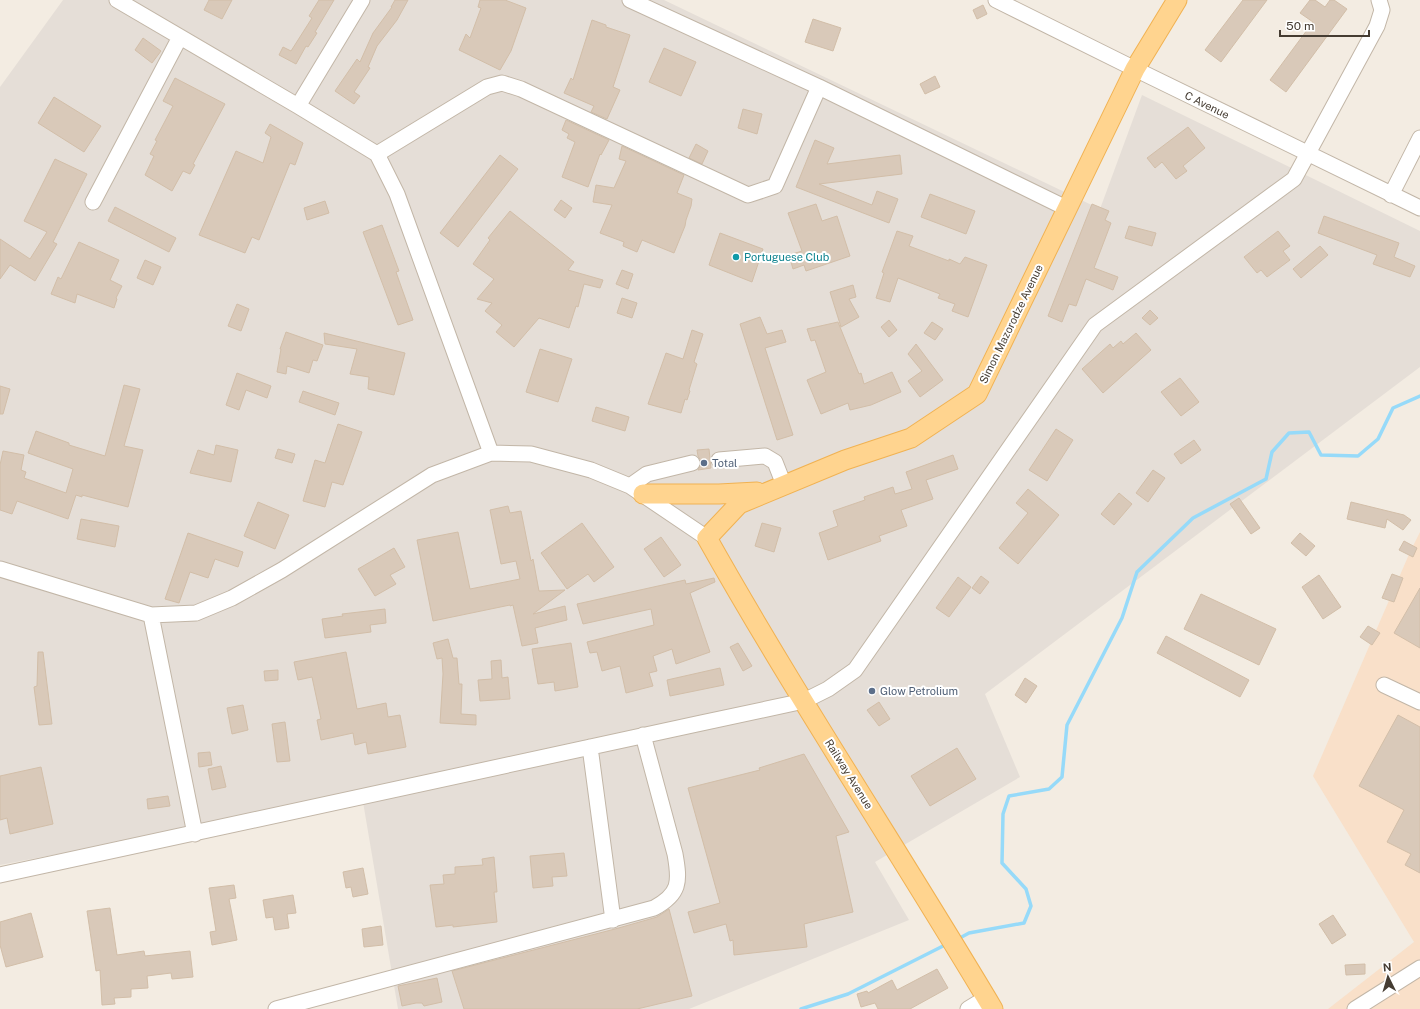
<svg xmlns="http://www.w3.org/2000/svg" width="1420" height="1009" font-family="'Public Sans',sans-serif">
  <rect width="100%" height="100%" fill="#f3ece2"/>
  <!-- commercial -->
  <path fill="#f9e0c9" d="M1420 532V1009H1328L1414 942 1313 776 1410 552Z"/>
  <!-- industrial -->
  <path fill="#e5ded7" d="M63 0H664L1100 209 1142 95 1420 231V367L985 694 1020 777 875 862 909 920 689 1009H398L362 796 0 865V87Z"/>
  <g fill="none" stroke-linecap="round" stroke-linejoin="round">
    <!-- stream -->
    <path stroke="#96daf9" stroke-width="3.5" d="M958 939 969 933 1024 923 1031 906 1026 889 1002 863 1003 814 1009 796 1049 789 1062 777 1067 725 1122 618 1137 572 1193 518 1266 479 1272 452 1289 433 1309 432 1321 455 1358 456 1378 439 1393 408 1420 396
      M801 1009 848 994 947 944"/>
  </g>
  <!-- building -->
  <path fill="#d9c9b9" stroke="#d2bea8" d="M209 0H232L222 19 204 10Z
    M319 0H334L315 32 317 33 308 47 306 46 296 64 279 55 283 47 291 51 312 18 309 16Z
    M395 0H408L397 20 377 46 368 67 370 68 354 92 360 96 354 104 335 91 357 59 360 62 373 33 392 7H391Z
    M480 0H505L526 8 511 51 500 70 459 50 466 34 470 38 481 8 478 7Z
    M1243 0H1267L1221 62 1205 50Z
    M1310 0H1315L1325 7 1330 0H1334L1347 9 1286 92 1270 80 1313 22 1300 13Z
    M983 5 987 14 977 19 973 10Z
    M813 19 841 28 833 51 805 42Z
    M592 20 606 25V27L630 35 613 87 620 90 607 119 591 112 594 106 564 93 571 78 573 80Z
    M143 38 161 51 152 63 135 50Z
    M664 48 696 62 681 96 649 82Z
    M935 76 940 87 925 94 920 84Z
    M175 78 225 104 193 164 195 165 190 174 183 171 172 191 145 175 154 156 150 154 157 141 155 140 173 106 163 101Z
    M54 97 101 126 84 152 38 123Z
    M743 109 762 114 757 134 738 128Z
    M566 120 609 140 601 155 600 154 588 187 562 177 575 142 567 138 569 134 562 130Z
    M270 124 303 143 295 165 290 163 259 240 252 237 245 253 199 235 236 151 263 163 271 137 265 133Z
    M1188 127 1205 148 1183 166 1187 171 1176 179 1162 162 1155 168 1147 158Z
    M815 140 834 148 827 164 900 155 902 174 819 184 872 205 877 191 898 199 889 223 796 187Z
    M696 144 708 151 702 164 689 158Z
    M622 146 684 175 677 193 692 199 691 206 686 220 685 226 674 253 642 240 637 252 623 246 624 242 600 233 612 205 593 202 596 185 614 188 626 161 619 159Z
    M500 155 518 169 458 247 440 233Z
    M55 159 87 174 53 242 57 244 35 281 10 265 0 279V239L30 259 47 232 24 221Z
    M930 194 975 211 966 234 921 217Z
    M561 200 572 208 565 218 554 210Z
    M325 201 329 213 307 220 304 208Z
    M816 204 822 221 837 216 850 256 806 271 804 265 793 269 789 255 802 251 788 213Z
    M1092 204 1109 211 1105 220 1111 223 1094 268 1118 277 1113 290 1086 279 1076 306 1069 304 1062 322 1048 316Z
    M115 207 176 238 169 252 108 221Z
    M510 211 574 262 568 270 603 280 600 288 584 284 578 307 576 306 569 328 539 318 514 347 496 332 502 325 485 311 492 303 477 299 494 279 473 264 490 240 488 238Z
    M1324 216 1399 243 1394 257 1415 266 1410 277 1373 264 1377 255 1318 233Z
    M382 225 399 271 396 272 413 320 398 325 363 232Z
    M1129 226 1156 233 1152 246 1125 238Z
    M897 231 913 236 909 246 949 261V259L960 264 965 257 987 265 968 317 952 311 955 304 938 298 940 294 898 278 890 302 876 298 884 273 882 272Z
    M1278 231 1290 246 1283 251 1290 260 1267 277 1261 270 1257 273 1244 257Z
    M720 233 763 249 752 282 709 265Z
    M79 242 119 260 110 280 122 286 116 298 117 299 114 308 77 294 75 303 51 294 58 277 61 279Z
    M1320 246 1328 255 1301 278 1293 269Z
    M145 260 161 267 153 285 137 278Z
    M622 270 633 274 628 289 616 284Z
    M853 285 856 297 849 299 859 317 841 327 830 292Z
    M622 298 637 303 632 318 617 313Z
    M237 304 249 309 241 331 228 326Z
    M1150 310 1158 318 1150 325 1142 318Z
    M760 317 767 334 782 330 786 342 765 348 793 435 777 440 740 324Z
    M889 320 897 330 889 337 881 327Z
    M838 322 859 374 861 373 864 384 892 372 901 392 871 405 850 410 848 403 821 414 807 380 826 372 815 340 811 341 807 329Z
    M932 322 943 329 935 340 924 333Z
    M692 330 703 334 694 362 697 364 689 390 690 391 687 400 685 399 681 413 648 404 666 353 683 359Z
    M286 332 323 345 317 361 313 360 309 373 287 366 286 374 277 372 281 349H280Z
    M324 333 405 353 394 395 368 389 369 377 350 374 357 349 325 344Z
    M1136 333 1151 350 1103 393 1082 369 1110 344 1113 348 1121 341 1123 344Z
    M916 344 943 380 920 397 908 381 922 371 908 354Z
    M540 349 572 359 558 402 526 392Z
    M237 373 271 386 267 398 246 390 239 410 226 405Z
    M1180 378 1199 402 1181 416 1161 392Z
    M124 385 140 389 124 446 143 450 128 507 82 495V497L76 495 68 519 17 501 12 514 0 510V465L3 451 24 455 21 470 26 472 24 478 66 493 73 469 28 453 36 431 69 443V445L105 456Z
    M0 386 10 389 3 414H0Z
    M303 391 339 403 335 415 299 402Z
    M596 407 629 417 625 431 592 421Z
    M338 424 362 432 343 485 332 482 325 507 303 501 315 460 325 463Z
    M1056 429 1073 440 1047 481 1029 470Z
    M1194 440 1201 450 1181 464 1174 454Z
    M216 445 238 450 231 482 190 473 198 450 214 455Z
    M278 449 295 454 292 463 275 458Z
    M709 449 711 468 698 470 700 466 701 461 698 456 697 450Z
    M953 455 958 469 926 480 933 499 901 510 907 526 879 536 881 541 828 560 819 533 838 526 833 511 865 500 864 497 893 487 895 494 912 489 906 472Z
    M1153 470 1165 478 1148 502 1136 493Z
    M1028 489 1059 515 1018 564 999 548 1028 513 1016 503Z
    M1119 493 1132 504 1114 525 1101 514Z
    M1239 498 1260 528 1251 534 1230 504Z
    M258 502 289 515 275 549 244 536Z
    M1351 502 1404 515 1411 520 1403 530 1387 519 1385 528 1347 519Z
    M508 506 510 513 521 511 531 561 533 559 539 591 565 590 533 614 565 606 567 620 535 628 538 643 522 646 513 605 510 606V605L433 621 417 540 458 532 470 589 520 579 516 561 501 564 490 510Z
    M81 519 119 526 115 547 77 539Z
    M582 523 614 567 594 582 588 574 567 589 541 553Z
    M762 523 781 528 774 552 755 546Z
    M188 533 243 552 238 567 215 559 208 578 190 572 179 603 165 599Z
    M1300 533 1315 546 1306 556 1291 543Z
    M661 537 681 565 664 577 644 549Z
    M1404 541 1417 548 1413 557 1399 550Z
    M394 548 405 567 390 575 396 584 375 596 358 569Z
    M1392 574 1403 578 1394 602 1382 598Z
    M1319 575 1341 607 1323 619 1302 587Z
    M981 576 989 582 980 594 972 588Z
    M958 577 971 587 949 617 936 608Z
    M714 578 715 582 690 593 710 652 676 664 672 649 653 656 657 671 649 673 653 686 626 693 620 666 602 671 597 652 590 653 587 642 654 625 651 609 583 624 577 604 685 580 686 584Z
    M1420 588V648L1394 633Z
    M1201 594 1276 629 1259 665 1184 629Z
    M385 609 386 623 370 625 371 632 325 638 322 619 343 616 342 614Z
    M1368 626 1380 633 1372 645 1360 637Z
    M1166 636 1249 680 1240 697 1157 653Z
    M448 639 453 658H457L459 684H462L461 714 476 715V725L440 723 443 674 442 658 437 659 433 643Z
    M571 643 578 687 555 691 554 682 538 684 532 649Z
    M738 643 752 666 743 671 730 647Z
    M38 652H43L52 724 39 725 34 687 37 686Z
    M346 652 357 709 386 703 388 717 400 715 406 747 368 754 366 742 355 745 353 733 321 740 317 720 321 719 312 677 298 680 294 662Z
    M501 660 502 678 508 677 510 699 480 701 478 680 492 679 491 661Z
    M720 668 724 685 670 696 667 680Z
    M278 670V680L265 681 264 671Z
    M1025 678 1037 686 1026 703 1015 695Z
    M879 702 890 719 879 726 867 710Z
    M243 705 248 730 232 734 227 708Z
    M1398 715 1420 727V873L1405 865 1411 854 1387 842 1404 810 1359 786Z
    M285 722 290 761 277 762 272 724Z
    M957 748 976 779 930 806 911 776Z
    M210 752 212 765 199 767 198 753Z
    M804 754 849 832 836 836 853 912 804 924 807 947 734 955 733 940 730 941 726 924 694 933 688 912 720 903 688 788 760 770 759 768Z
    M221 766 226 787 212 790 208 769Z
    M41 767 53 824 10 834 7 818 0 820V776Z
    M168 796 170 806 148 809 147 799Z
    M564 853 567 876 552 877 553 886 533 888 530 856Z
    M494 857 497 892H494L497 922 453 927V925L436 927 430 885 444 884 443 875 455 874V867L483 865 482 859Z
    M363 868 368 894 353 897 351 887 346 888 343 872Z
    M234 885 236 898 229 899 237 940 212 945 210 932 216 931 209 888Z
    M293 895 296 913 287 914 289 928 275 930 273 917 266 918 263 900Z
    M110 908 117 955 144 951 145 956 190 951 193 977 172 979 171 973 147 976 148 988 131 989V997L114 998 115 1004 102 1005 100 970 96 971 87 911Z
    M669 909 692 996 637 1009H464L452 971 615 929 657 917Z
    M31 913 43 957 6 967 0 945V922Z
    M1333 915 1346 935 1332 944 1319 924Z
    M381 926 383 945 364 947 362 929Z
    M1365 964V974L1346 975 1345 965Z
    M937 969 948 988 910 1009H878L875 1003 861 1007 857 994 867 991 868 993 892 980 897 990Z
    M437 978 442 1002 424 1006 422 1003H416L402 1006 398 986Z"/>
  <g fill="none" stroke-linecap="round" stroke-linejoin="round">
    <defs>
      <path id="minor" d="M117 0 298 106 377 154 397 194 491 453
        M630 0 819 87 1066 208
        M996 0 1135 69 1420 208
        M298 106 362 0
        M377 154 487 87 502 83 521 89 748 195 775 186 819 87
        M1391 195 1420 138
        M93 202 180 37
        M719 460 765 456 775 462 784 485
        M630 486 647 474 692 463
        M0 569 151 615 196 613 232 598 282 570 432 475 491 453 531 454 591 470 630 486 707 538
        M151 615 195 834
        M1384 685 1420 702
        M590 747 613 920
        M0 875C269 819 536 758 804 701L828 689 855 670 1095 325 1294 179 1377 26 1382 10 1379 0
        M276 1009 654 908C680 894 680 882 675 854L643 735
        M968 1009 986 998
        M1355 1009 1420 968"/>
      <path id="major" d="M643 494H719L757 492
        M993 1009C899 851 797 698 707 538L739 504 845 460 911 438 977 394 1135 69 1177 0"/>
    </defs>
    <!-- minor casing -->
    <use href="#minor" stroke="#c2b6a7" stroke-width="17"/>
    <!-- major casing -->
    <use href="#major" stroke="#f1b252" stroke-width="21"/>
    <!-- minor -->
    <use href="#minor" stroke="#fff" stroke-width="15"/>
    <!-- major -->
    <use href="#major" stroke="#ffd48f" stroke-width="19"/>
  </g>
  <!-- markers -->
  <circle fill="#0f9aa8" stroke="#fff" stroke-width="1.5" cx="736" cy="257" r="4"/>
  <g fill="#5c6f8a" stroke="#fff" stroke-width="1.5">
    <circle cx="704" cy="463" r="4"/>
    <circle cx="872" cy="691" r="4"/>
  </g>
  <g text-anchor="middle" stroke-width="4" stroke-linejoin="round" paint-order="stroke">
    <!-- street labels -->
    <g font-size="11" fill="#453c32" stroke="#fff">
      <text transform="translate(1207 105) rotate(26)" y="4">C Avenue</text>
      <text transform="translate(1011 324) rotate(-64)" y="4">Simon Mazorodze Avenue</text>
      <text transform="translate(849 774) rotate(58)" y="4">Railway Avenue</text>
    </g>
    <!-- culture labels -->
    <g font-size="11" fill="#0d838f" stroke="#fff" text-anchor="start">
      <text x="744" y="261">Portuguese Club</text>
    </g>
    <!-- service labels -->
    <g font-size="11" fill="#4e5e75" stroke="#fff" text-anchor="start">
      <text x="712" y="467">Total</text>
      <text x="880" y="695">Glow Petrolium</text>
    </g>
  </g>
  <!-- north arrow -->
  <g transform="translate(1388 977) rotate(355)" stroke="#ffffff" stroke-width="3" paint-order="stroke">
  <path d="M0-3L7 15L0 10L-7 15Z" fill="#453c32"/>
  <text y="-6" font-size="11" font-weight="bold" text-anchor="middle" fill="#453c32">N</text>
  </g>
  <!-- scale -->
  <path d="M1280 30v6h89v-6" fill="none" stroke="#453c32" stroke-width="2"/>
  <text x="1286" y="30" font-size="12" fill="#453c32" stroke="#ffffff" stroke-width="3" paint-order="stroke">50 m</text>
</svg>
